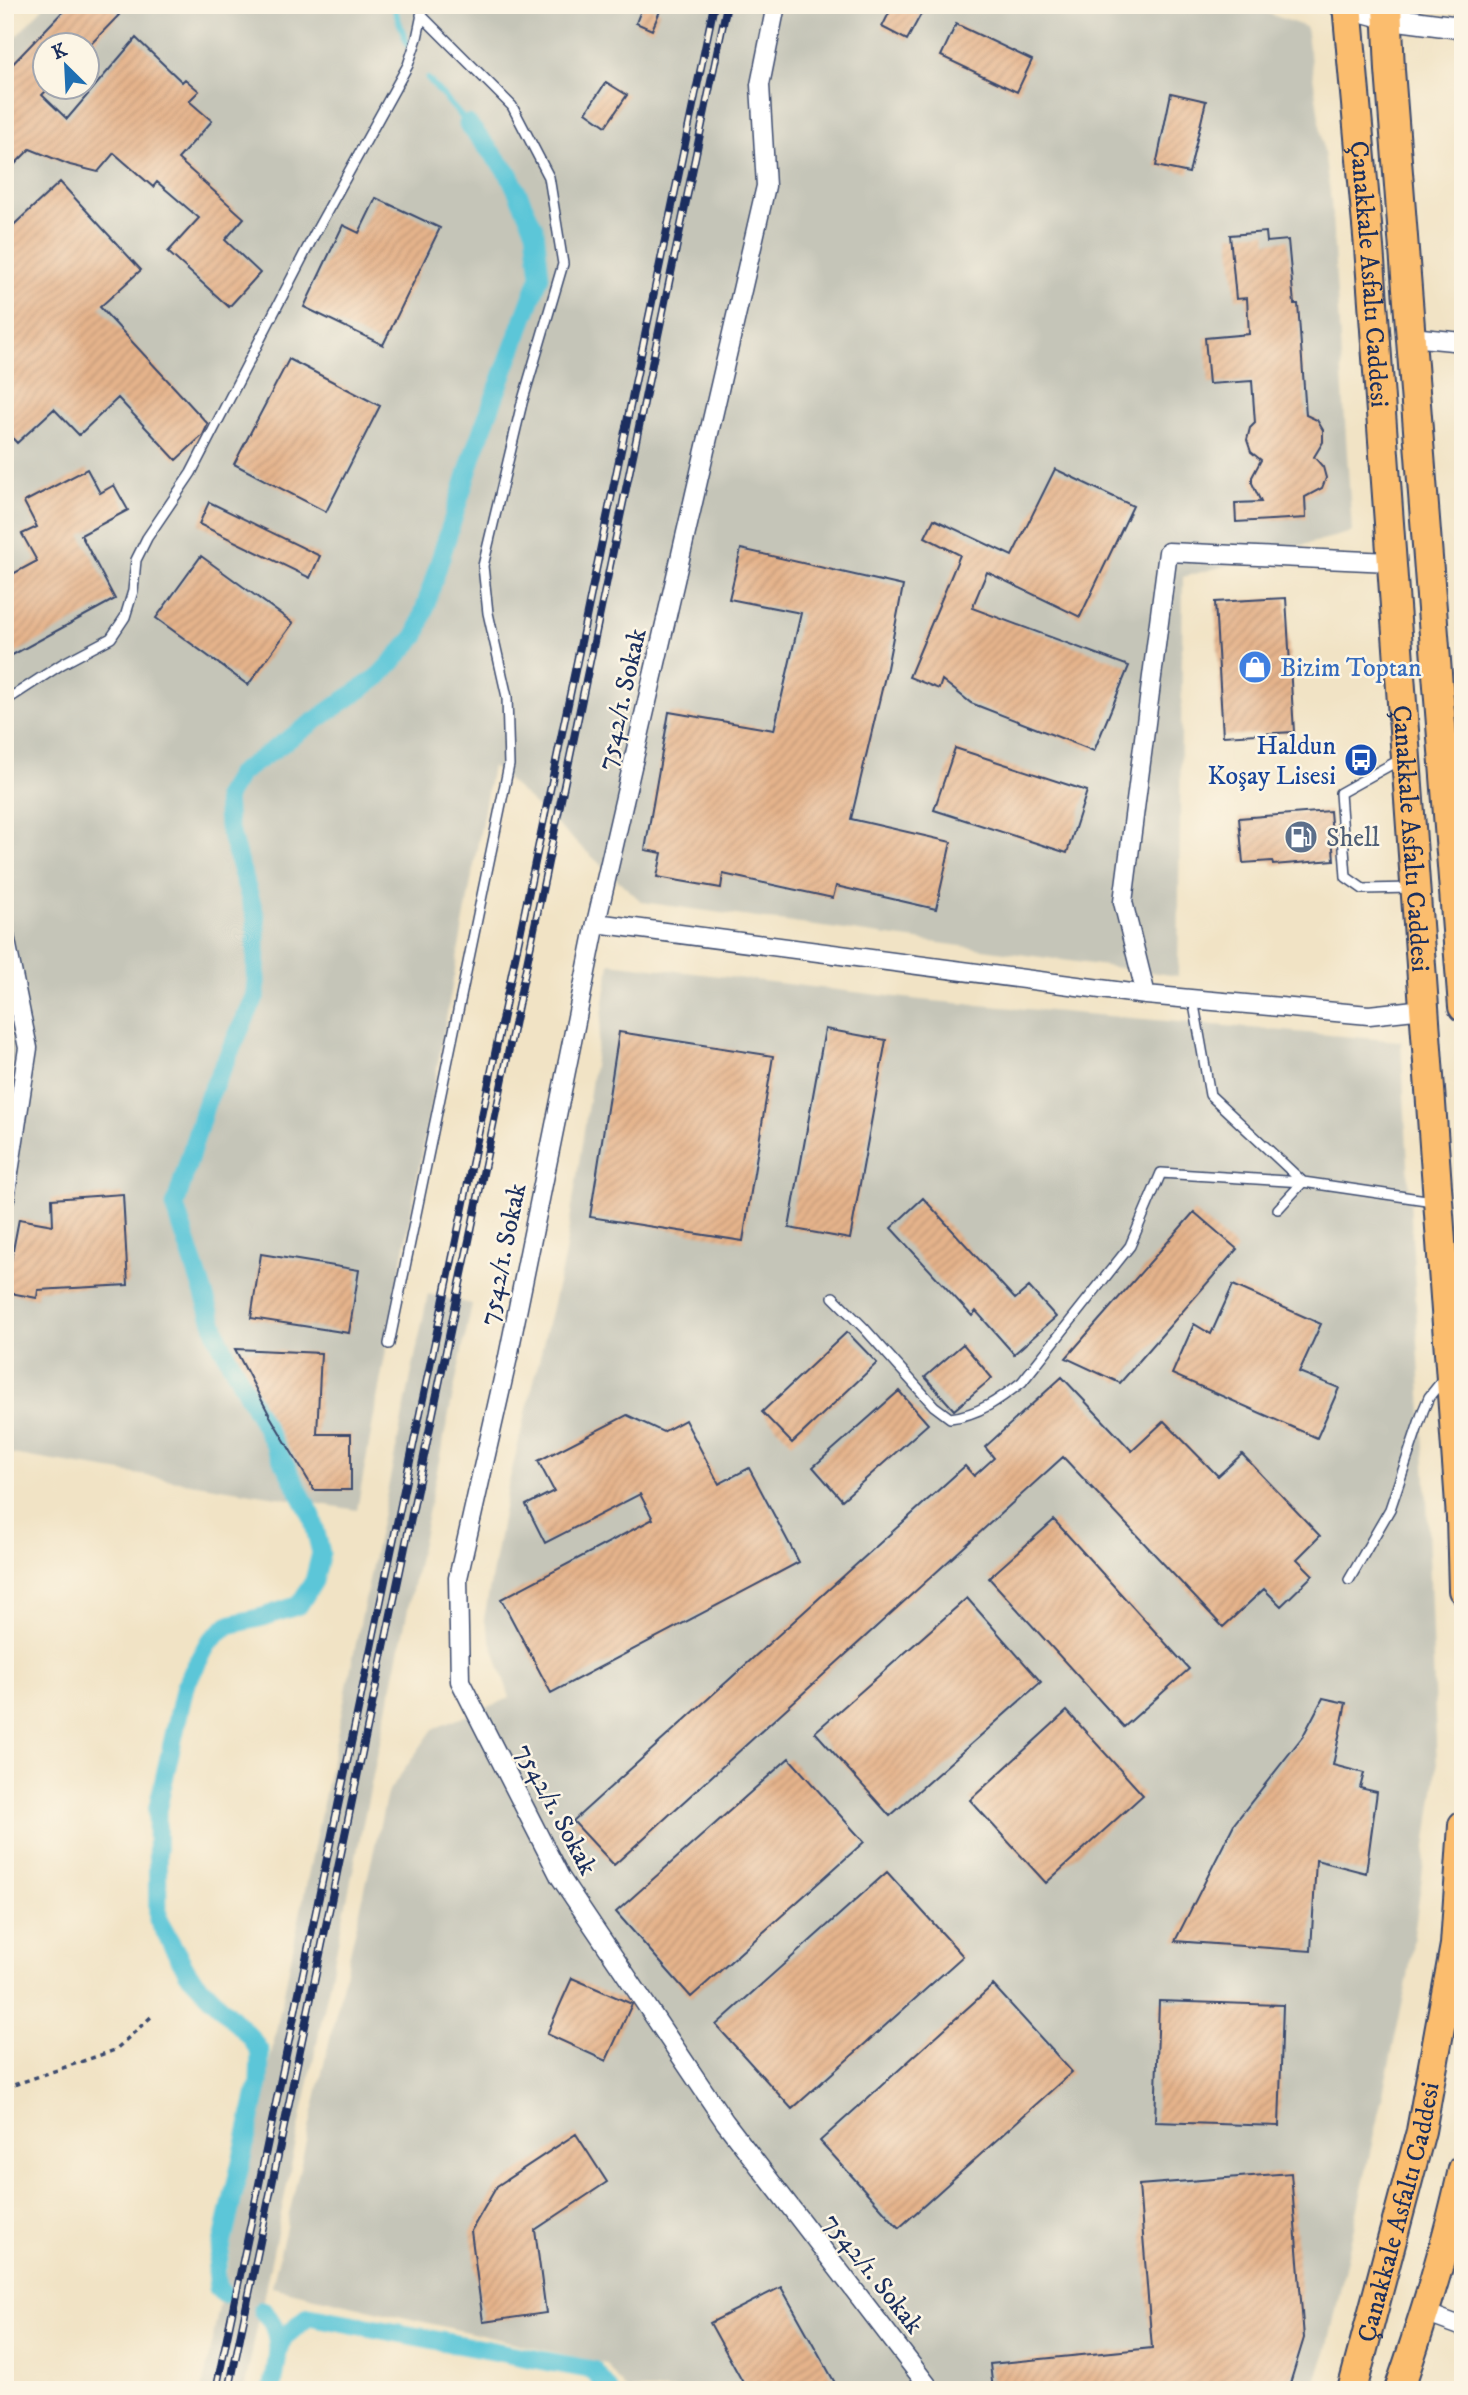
<svg xmlns="http://www.w3.org/2000/svg" width="1468" height="2395" font-family="'IM FELL DW Pica',serif">
  <defs>
    <pattern id="building-hatch" width="6" height="6" patternUnits="userSpaceOnUse" patternTransform="scale(1.75)"><rect width="6" height="6" fill="#e5b38b"/><path d="M-1 1l2-2M0 6l6-6M5 7l2-2" fill="none" stroke="#c49a7a"/></pattern>
  </defs>
  <rect width="100%" height="100%" fill="#fcf5e5"/>
  <filter id="ink" filterUnits="userSpaceOnUse"><feTurbulence type="fractalNoise" baseFrequency=".0143" numOctaves="2"/><feDisplacementMap in="SourceGraphic" scale="14" xChannelSelector="R" yChannelSelector="G"/><feConvolveMatrix kernelMatrix="1 2 1 2 8 2 1 2 1" color-interpolation-filters="sRGB"/></filter>
  <filter id="wash" filterUnits="userSpaceOnUse"><feTurbulence type="fractalNoise" baseFrequency=".00686" numOctaves="4" result="noise"/><feDisplacementMap in="SourceGraphic" scale="28" xChannelSelector="R" yChannelSelector="G"/><feGaussianBlur stdDeviation="1.57" result="paint"/><feColorMatrix in="noise" values="0 0 0 0 0 0 0 0 0 0 0 0 0 0 0 0 0 1.4 0 .05"/><feComposite in="paint" operator="in"/></filter>
  <g filter="url(#wash)">
    <rect width="100%" height="100%" fill="#f1e3c5"/>
    <!-- industrial -->
    <path fill="#c5c5b8" fill-rule="evenodd" d="M45 5H1244L1306 27 1331 201 1352 532 1183 577 1178 976 642 902 492 766 357 1510 5 1453V49ZM46 46H88V88H46Z
      M610 963 921 1000 1401 1041 1427 1500 1437 1768 1408 1978 1328 2346 1313 2390H627L606 2364 272 2287 387 1794 433 1729 510 1698 484 1619 508 1486 564 1259Z
      M428 1294 472 1304 244 2390H202Z"/>
    <g fill="none" stroke-linecap="round" stroke-linejoin="round">
      <!-- stream -->
      <path stroke="#5cc6d8" stroke-width="6" d="M393 5 408 46
        M428 79 468 124"/>
      <!-- canal -->
      <path stroke="#5cc6d8" stroke-width="19" d="M223 2294 218 2288 216 2271 259 2083 260 2052 251 2038 188 1973 158 1920 157 1811 185 1686 208 1643 228 1625 263 1617 299 1605 314 1581 321 1553 312 1516 219 1340 175 1206 206 1103 256 995V918L228 826 226 796 240 773 378 677 416 636 475 449 540 276 535 230 509 174 468 124
        M262 2310C286 2333 277 2362 272 2390
        M280 2349 283 2338 309 2316 593 2370 609 2390"/>
    </g>
    <g id="blocks">
      <!-- building -->
      <path fill="url(#building-hatch)" d="M69 5H108L119 15 89 46H46V91L42 95 67 119 136 38 182 82 185 79 199 91 189 101 212 121 178 159 244 218 225 240 260 273 229 307 168 252 199 218 157 182 153 187 114 153 98 172 70 165 30 149 5 174V72Z
        M643 5 660 11 652 30 636 23Z
        M893 5H926L907 40 882 27Z
        M956 24 1032 60 1017 92 941 56Z
        M606 82 627 95 606 126 586 112Z
        M1171 93 1206 101 1189 173 1156 166Z
        M60 182 141 270 100 307 208 424 203 435 176 460 118 398 79 435 54 409 17 443 5 430V233Z
        M376 198 440 228 383 345 304 307 343 225 359 233Z
        M1266 232 1267 242 1288 240 1294 304H1298L1306 415 1317 420 1323 430V442L1314 457 1323 467 1326 478 1322 488 1305 497 1306 518 1236 522 1235 503 1261 502 1252 483V477L1261 460 1251 452 1247 440 1250 428 1255 423 1252 381 1209 384 1205 338 1249 334 1247 298 1236 299 1230 235Z
        M289 359 380 406 326 512 234 464Z
        M87 469 100 493 114 485 128 510 81 535 115 599 5 659V578L37 561 22 534 37 527 24 502Z
        M1055 469 1133 506 1080 617 987 572 972 608 1129 666 1094 751 971 703 942 680 939 689 909 677 960 555 925 537 934 519 1012 556Z
        M209 502 320 556 310 578 199 524Z
        M741 549 903 586 887 668 851 819 951 842 936 909 836 886 833 898 723 874 721 888 657 877 662 853 645 850 669 712 774 730 801 613 729 599Z
        M201 556 293 623 248 685 156 618Z
        M1286 598 1294 732 1223 736 1215 602Z
        M955 748 1087 791 1067 853 934 810Z
        M1330 811 1334 860 1273 865 1272 861 1243 863 1239 818Z
        M825 1029 886 1040 850 1239 789 1228Z
        M619 1032 773 1056 743 1241 590 1217Z
        M123 1194 128 1285 38 1290 37 1298 5 1292 19 1219 53 1225 52 1199Z
        M923 1198 1015 1299 1029 1287 1056 1317 1014 1354 976 1311 972 1316 891 1228Z
        M1194 1212 1237 1249 1120 1383 1066 1358Z
        M261 1254 359 1270 349 1333 251 1318Z
        M1233 1285 1321 1324 1299 1372 1339 1388 1317 1438 1172 1374 1194 1324 1211 1334Z
        M847 1332 877 1363 792 1443 762 1412Z
        M963 1344 992 1378 954 1410 925 1377Z
        M235 1349 321 1353 317 1434H351V1490H314L270 1416Z
        M1062 1377 1132 1451 1164 1421 1218 1476 1242 1454 1320 1536 1297 1559 1313 1575 1281 1606 1264 1589 1223 1627 1063 1457 614 1865 573 1821 965 1466 974 1476 994 1458 985 1447Z
        M899 1391 928 1424 842 1500 813 1467Z
        M627 1415 663 1432 685 1420 719 1484 749 1468 799 1562 551 1693 501 1599 653 1519 640 1494 545 1543 526 1505 554 1491 538 1461Z
        M1054 1520 1189 1669 1124 1727 989 1578Z
        M967 1598 1041 1682 890 1816 815 1732Z
        M1323 1698 1346 1703 1333 1765 1364 1773 1360 1788 1377 1792 1366 1873 1316 1860 1311 1951 1175 1941 1234 1824 1303 1736Z
        M1067 1711 1143 1795 1046 1883 970 1800Z
        M789 1758 864 1842 691 1997 616 1912Z
        M887 1872 963 1956 792 2109 716 2025Z
        M572 1978 632 2004 606 2061 547 2034Z
        M993 1985 1072 2072 899 2228 820 2141Z
        M1159 2001 1283 2005 1279 2126 1155 2122Z
        M576 2134 607 2182 535 2230 546 2313 483 2322 471 2231 497 2186Z
        M1291 2173 1304 2338 1288 2390H993L990 2364 1152 2348 1139 2185Z
        M781 2287 839 2390H747L710 2323Z"/>
    </g>
  </g>
  <g filter="url(#ink)">
    <use href="#blocks" fill-opacity="0" stroke="#3b4a6d" stroke-width="2"/>
    <g fill="none" stroke-linecap="round" stroke-linejoin="round">
      <defs>
        <path id="service" d="M5 701 62 664 111 638 125 617 133 591 136 560 147 538 191 473 314 235 408 65 417 38 424 5
          M1401 759 1340 793 1346 877 1363 889 1413 888
          M1193 999 1210 1095 1303 1182 1278 1209
          M833 1297 864 1328 934 1406 950 1418C979 1415 1000 1399 1022 1382L1130 1246 1161 1173 1303 1182 1433 1201
          M389 1344 509 765 507 697 488 613 483 566 522 403 563 264 549 177 512 106 421 15
          M1349 1580 1390 1509 1423 1411 1429 1397 1445 1377"/>
        <path id="minor" d="M776 5 760 85 766 186 596 923 508 1357 458 1578 460 1681 560 1877 725 2122 931 2390
          M1411 337 1463 342
          M596 923 1146 995 1369 1015 1424 1009
          M5 936 28 1048 5 1199
          M1146 995 1123 902 1168 552 1390 562
          M1425 2313 1463 2327"/>
        <path id="tertiary" d="M1339 5 1387 18 1463 28"/>
        <g id="trunk">
          <path id="s1" d="M1347 5 1369 247 1461 1518 1463 1590"/>
          <path d="M1387 5 1390 70 1463 1007"/>
          <path id="s2" d="M1352 2390 1421 2131 1455 1945 1463 1825"/>
          <path d="M1399 2390C1424 2317 1447 2244 1463 2169"/>
        </g>
      </defs>
      <!-- service casing -->
      <use href="#service" stroke="#3b4a6d" stroke-width="12"/>
      <!-- minor casing -->
      <use href="#minor" stroke="#3b4a6d" stroke-width="21"/>
      <!-- tertiary casing -->
      <use href="#tertiary" stroke="#3b4a6d" stroke-width="24"/>
      <!-- trunk casing -->
      <use href="#trunk" stroke="#3b4a6d" stroke-width="32"/>
      <!-- path -->
      <path stroke="#3b4a6d" stroke-width="3.5" stroke-dasharray="5 5" stroke-linecap="butt" d="M5 2088 115 2050 152 2016"/>
      <!-- service -->
      <use href="#service" stroke="#fff" stroke-width="9"/>
      <!-- minor -->
      <use href="#minor" stroke="#fff" stroke-width="18"/>
      <!-- tertiary -->
      <use href="#tertiary" stroke="#fff" stroke-width="21"/>
      <!-- trunk -->
      <use href="#trunk" stroke="#fbbd6e" stroke-width="28"/>
      <defs>
        <path id="rail" d="M216 2390 714 5
          M229 2390 727 5"/>
      </defs>
      <!-- rail casing -->
      <use href="#rail" stroke="#1b2f5e" stroke-width="8"/>
      <!-- rail -->
      <use href="#rail" stroke="#fcf5e5" stroke-width="5" stroke-dasharray="16" stroke-linecap="butt"/>
    </g>
  </g>
  <!-- icons -->
  <defs>
    <symbol id="shop-disc" viewBox="-11 -11 22 22"><circle r="9.5" fill="#3f7fe0" stroke="#fcf5e5"/><path d="M-5-2.5h2.3a2.7 3.5 0 0 1 5.4 0H5L5.5 6h-11ZM-1.5-2.5h3a1.5 2.3 0 0 0-3 0Z" fill="#fff"/></symbol>
    <symbol id="bus-disc" viewBox="-11 -11 22 22"><circle r="9.5" fill="#1a4fb4" stroke="#fcf5e5"/><path d="M-5-6H5V4H4V6H2V4H-2V6H-4V4H-5ZM-3.5-4V0h7V-4ZM-3.5 1.2v1.5H-2V1.2ZM2 1.2v1.5H3.5V1.2Z" fill="#fff"/></symbol>
    <symbol id="fuel-disc" viewBox="-11 -11 22 22"><circle r="9.5" fill="#5c6f8a" stroke="#fcf5e5"/><path d="M-5.5-6h7V0h2V4h1.3V-2.5L3-4.5l.8-.8L6-3V5H2.5V1h-1V6h-7ZM-4.2-4.7v3.2H.2V-4.7Z" fill="#fff"/></symbol>
  </defs>
  <g fill-rule="evenodd">
    <use href="#shop-disc" x="1236" y="648" width="38" height="38"/>
    <use href="#bus-disc" x="1342" y="741" width="38" height="38"/>
    <use href="#fuel-disc" x="1282" y="818" width="38" height="38"/>
  </g>
  <g text-anchor="middle" stroke-width="5" stroke-linejoin="round" paint-order="stroke">
    <!-- street labels -->
    <g font-size="26" fill="#1b2f5e" stroke="#fcf5e5">
      <text dy="9" stroke="none"><textPath href="#s1" startOffset="270">Çanakkale Asfaltı Caddesi</textPath></text>
      <text transform="translate(621 699) rotate(-77)" y="9">7542/1. Sokak</text>
      <text dy="9" stroke="none"><textPath href="#s1" startOffset="836">Çanakkale Asfaltı Caddesi</textPath></text>
      <text transform="translate(502 1254) rotate(-78)" y="9">7542/1. Sokak</text>
      <text transform="translate(557 1809) rotate(62)" y="9">7542/1. Sokak</text>
      <text dy="9" stroke="none"><textPath href="#s2" startOffset="184">Çanakkale Asfaltı Caddesi</textPath></text>
      <text transform="translate(874 2273) rotate(52)" y="9">7542/1. Sokak</text>
    </g>
    <!-- shop labels -->
    <g font-size="26" fill="#366cbe" stroke="#fcf5e5" text-anchor="start">
      <text x="1280" y="676">Bizim Toptan</text>
    </g>
    <!-- transit labels -->
    <g font-size="26" fill="#164399" stroke="#fcf5e5" text-anchor="end">
      <text x="1336" y="754">Haldun<tspan x="1336" dy="30">Koşay Lisesi</tspan></text>
    </g>
    <!-- service labels -->
    <g font-size="26" fill="#4e5e75" stroke="#fcf5e5" text-anchor="start">
      <text x="1326" y="846">Shell</text>
    </g>
  </g>
  <!-- margin -->
  <rect width="1468" height="2395" fill="none" stroke="#fcf5e5" stroke-width="28"/>
  <!-- north arrow -->
  <g transform="translate(66 66) rotate(336)"><circle r="33" fill="#fcf5e5" stroke="#a2a6af" stroke-width="2"/>
  <path d="M0-5L12 26L0 18L-12 26Z" fill="#1f6fb2"/>
  <text y="-10" font-size="19" font-weight="bold" text-anchor="middle" fill="#1b2f5e">K</text>
  </g>
</svg>
